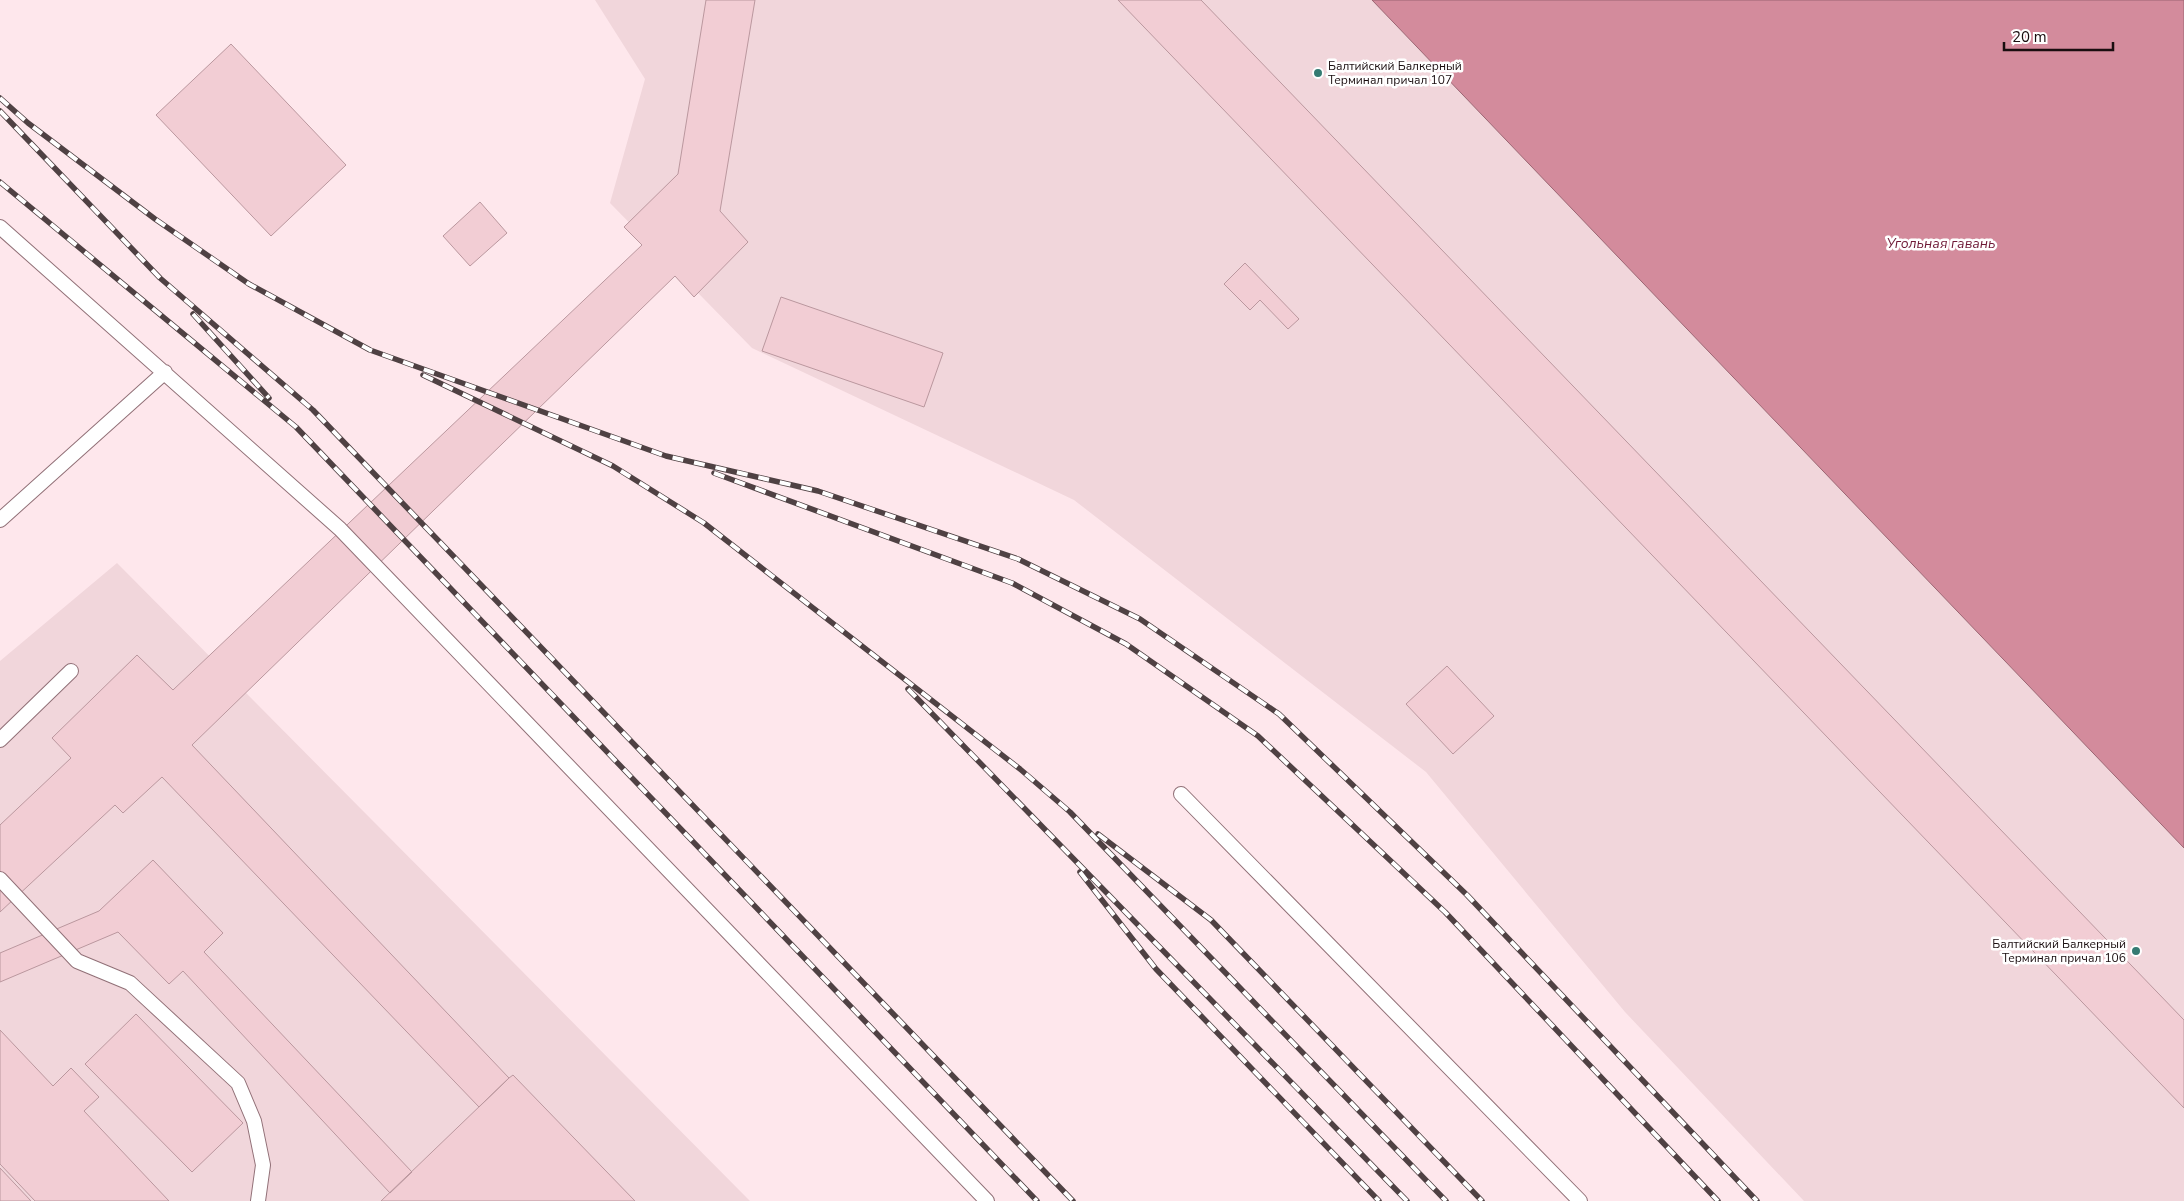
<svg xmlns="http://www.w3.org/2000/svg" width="2184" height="1201" font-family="'Nunito Sans',sans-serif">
  <rect width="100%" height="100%" fill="#fee7ec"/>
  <!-- built -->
  <path fill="#f1d6db" d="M595 0H1372L2184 848V1201H1804L1625 1012 1426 772 1074 500 752 348 610 203 645 79Z
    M117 563 750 1201H0V661Z"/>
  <!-- water -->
  <path fill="#d38b9c" stroke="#9b6572" d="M1372 0H2184V848Z"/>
  <!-- building -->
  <path fill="#f2cdd4" stroke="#ba979e" d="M706 0H755L720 211 748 242 694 297 675 276 192 745 509 1078 479 1107 162 777 123 813 115 805 0 912V825L71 758 52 738 137 655 173 690 642 245 624 227 678 174Z
    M1118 0H1201L2184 1020V1108Z
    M231 44 346 165 271 236 156 115Z
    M480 202 507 233 470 266 443 236Z
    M1245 263 1299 319 1288 329 1260 300 1250 310 1224 284Z
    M781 297 943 353 924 407 762 351Z
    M1447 666 1494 716 1453 754 1406 704Z
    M153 860 223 933 204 952 412 1172 390 1193 183 971 169 984 118 932 0 982V953L99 911Z
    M136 1014 243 1123 192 1172 85 1064Z
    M0 1030 53 1086 71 1068 99 1097 84 1111 169 1201H35L0 1164Z
    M513 1075 635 1201H381L509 1078Z
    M0 1168 31 1201H0Z"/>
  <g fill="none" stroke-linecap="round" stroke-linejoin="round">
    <defs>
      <path id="service" d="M0 227 340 529 987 1201
        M0 520 165 372
        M0 740 71 671
        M1181 794 1580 1201
        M0 879 77 961 130 983 238 1083 254 1121 263 1165 258 1201"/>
    </defs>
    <!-- service casing -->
    <use href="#service" stroke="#917077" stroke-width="16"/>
    <!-- service -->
    <use href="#service" stroke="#fff" stroke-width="14"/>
    <defs>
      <path id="rail" d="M0 98 28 123 155 219 249 284 370 350 666 456 818 491 1018 559 1140 619 1279 714 1467 895 1757 1201
        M0 111 160 278 313 410 1073 1201
        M0 182 296 427 1037 1201
        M193 314 269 398
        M423 375 613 466 704 523 1020 769 1070 812 1446 1201
        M714 473 1012 583 1126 644 1258 736 1445 912 1718 1201
        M908 689 1407 1201
        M1098 834 1211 920 1482 1201
        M1080 872 1156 969 1379 1201"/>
    </defs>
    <!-- rail casing -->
    <use href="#rail" stroke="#4f4143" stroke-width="5.5"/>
    <!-- rail -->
    <use href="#rail" stroke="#fff" stroke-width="4" stroke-dasharray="11" stroke-linecap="butt"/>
  </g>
  <!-- markers -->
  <g fill="#357b73" stroke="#fff" stroke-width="2">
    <circle cx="1318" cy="73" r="5"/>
    <circle cx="2136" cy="951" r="5"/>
  </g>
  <g text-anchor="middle" stroke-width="5" stroke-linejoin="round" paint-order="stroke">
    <!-- poi labels -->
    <g font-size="12" fill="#190d0f" stroke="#fff" text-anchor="start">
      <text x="1328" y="70">Балтийский Балкерный<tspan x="1328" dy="14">Терминал причал 107</tspan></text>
      <text x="2126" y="948" text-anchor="end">Балтийский Балкерный<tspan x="2126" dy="14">Терминал причал 106</tspan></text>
    </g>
    <!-- water labels -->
    <g font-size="14" font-style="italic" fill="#6f1a37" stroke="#fff">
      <text x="1941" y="248">Угольная гавань</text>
    </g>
  </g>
  <!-- scale -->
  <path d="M2004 42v8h109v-8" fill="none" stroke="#190d0f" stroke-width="2.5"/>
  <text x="2012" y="42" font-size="15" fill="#190d0f" stroke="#ffffff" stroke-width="4" paint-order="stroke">20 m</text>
</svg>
